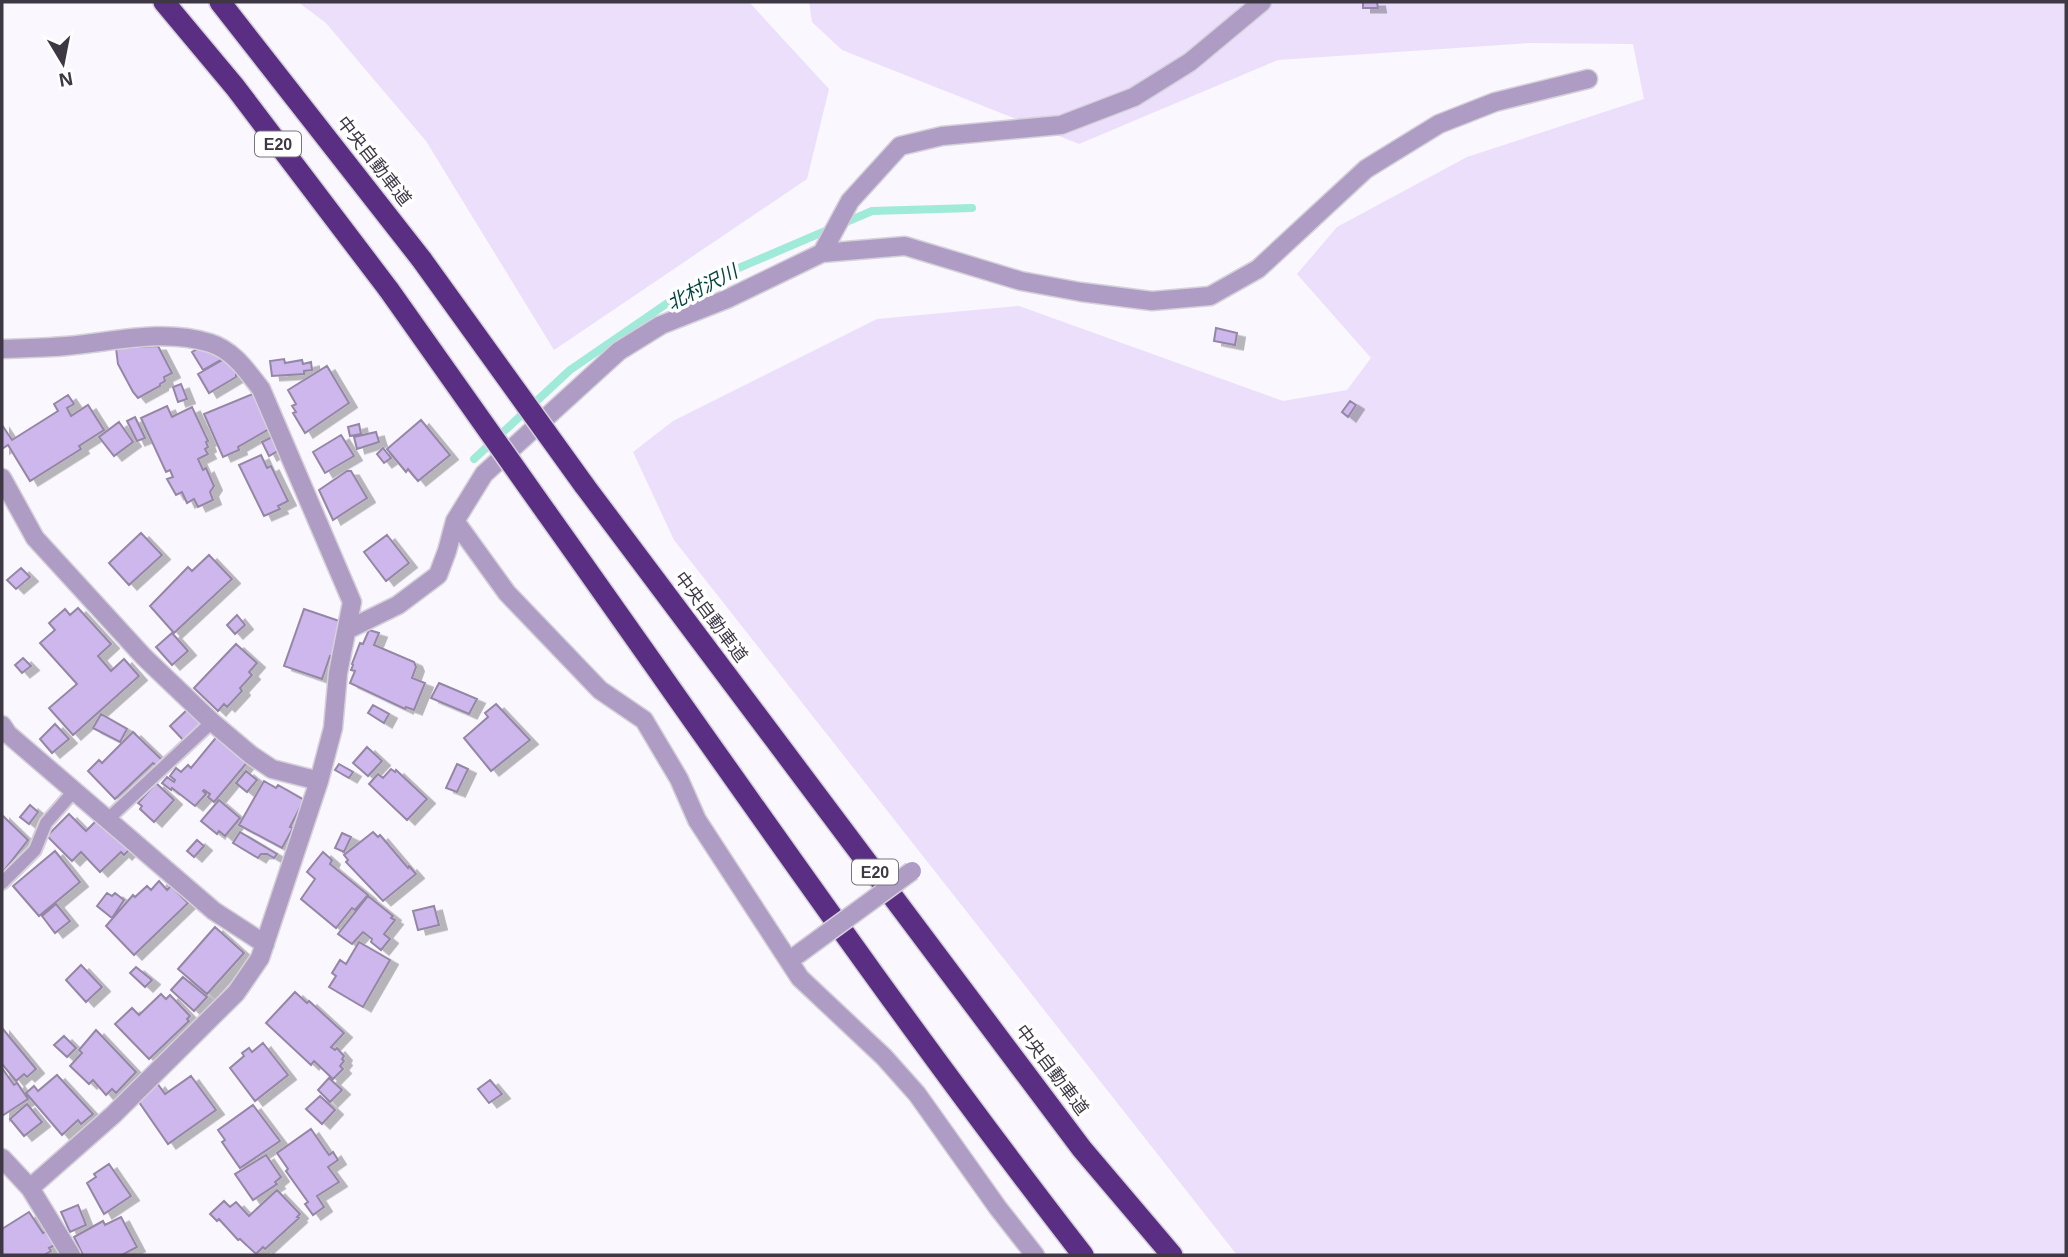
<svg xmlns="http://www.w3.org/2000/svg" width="2068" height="1257" font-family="Helvetica,'Noto Sans JP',sans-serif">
  <defs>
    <filter id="shadow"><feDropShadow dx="8" dy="4.5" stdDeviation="0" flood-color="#0004"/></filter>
  </defs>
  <rect width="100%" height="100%" fill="#faf7fe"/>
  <!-- green -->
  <path fill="#ebdffb" d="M298 2H749L829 89 807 179 554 350 426 141 326 23Z
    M809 2H2066V1255H1237L674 540 633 452 673 421 877 319 1019 306 1283 401 1347 390 1371 358 1297 274 1337 227 1467 157 1644 99 1633 44 1529 43 1278 60 1079 144 842 50 812 22Z"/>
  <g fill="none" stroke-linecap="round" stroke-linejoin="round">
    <!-- stream -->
    <path stroke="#9fead8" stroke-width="8" d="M474 459 570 370 685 291 872 211 972 208"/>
  </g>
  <!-- building -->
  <path fill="#ceb7ec" stroke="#9487a5" stroke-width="2" filter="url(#shadow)" d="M1363 2H1377L1378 8H1363Z
    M1216 328 1237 333 1235 345 1214 341Z
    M158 346 172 373 164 377 165 381 160 384V386L138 398 133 392 118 364 116 348Z
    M199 348H206L224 358 203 370 192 352Z
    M226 358 236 366V377L209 393 198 374Z
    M284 359 285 363 302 360 303 364 311 362 312 370 304 371V374L272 376 270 361Z
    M327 366 349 403 305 433 293 413 296 412 292 406 296 404 288 390Z
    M181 384 187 399 178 402 173 387Z
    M255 393 269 429 238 447 239 450 223 457 204 414Z
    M68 395 74 404 67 408 71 416 88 405 104 430 79 446 81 449 30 481 8 445 2 449V425L12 440 58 411 54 404Z
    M1350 401 1356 405 1348 417 1342 412Z
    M167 406 172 417 192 407 208 441 206 442 208 447 205 449 208 454 198 459 203 470 206 468 214 486 210 492 213 500 198 507 194 499 187 503 182 492 176 495 167 479 173 477 170 470 166 472 141 418Z
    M135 417 145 438 137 441 127 421Z
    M421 420 450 455 418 481 408 469 406 472 387 449Z
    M119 422 133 442 114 456 99 437Z
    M359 424 361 434 350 436 348 427Z
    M376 432 379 442 357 449 354 437Z
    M341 435 354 456 325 473 313 452Z
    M274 436 281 449 269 456 262 442Z
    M383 448 391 458 384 463 377 454Z
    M261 455 267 468 271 466 288 501 278 506 280 509 264 516 239 465Z
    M347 471H351L367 498 333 520 319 490Z
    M141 533 162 555 129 585 109 563Z
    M387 535 409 563 386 581 364 552Z
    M209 555 232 579 174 633 150 606 188 567 192 571Z
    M21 568 30 577 16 589 7 580Z
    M78 608 111 644 98 656 111 671 124 659 139 676 73 735 49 708 77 684 40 643 55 630 49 623 65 609 70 615Z
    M304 609 342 622 335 658 330 656 322 679 284 666Z
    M237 615 245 625 235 634 227 625Z
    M369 630 379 633 374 645 414 662 416 667 412 678 425 683 414 710 406 707 405 709 350 683 355 671 351 670 353 665 352 664 360 643 363 644Z
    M172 633 188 651 172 665 156 647Z
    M236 644 257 663 249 672 252 675 240 688 242 691 227 707 224 704 218 711 194 688Z
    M23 658 31 666 22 673 15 665Z
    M439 683 477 699 469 714 431 698Z
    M496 704 530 740 491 771 464 738 488 717 485 713Z
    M373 705 389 714 384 723 368 713Z
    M189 708 204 724 185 742 170 726Z
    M101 714 127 729 120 742 93 728Z
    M55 724 69 739 52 753 40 739Z
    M133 732 163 761 157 766 153 763 115 799 88 771 99 760 102 763Z
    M219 734 250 759 214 802 208 797 210 794 204 790 203 791 206 794 195 806 172 788 171 790 162 783 167 777 174 782 175 780 170 776 176 768 181 772 188 765 191 768Z
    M367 747 382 761 368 776 353 763Z
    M339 764 353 772 349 778 335 770Z
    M457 764 468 769 457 792 446 788Z
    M391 769 395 772 396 770 427 799 407 820 369 784 378 774 383 778Z
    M246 771 257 780 247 792 236 783Z
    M264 781 276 788 278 785 304 800 290 827 293 828 282 848 239 825Z
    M156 783 174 800 154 822 140 809 142 806 138 803Z
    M219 800 240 818 225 836 219 831 217 834 201 821Z
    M30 805 38 812 29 824 20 817Z
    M69 814 86 831 102 815 134 845 124 855 121 852 100 872 81 852 72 861 47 836Z
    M2 815 28 840 2 873Z
    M240 832 277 854 274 858 267 854H261L258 858 233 843Z
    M373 832 378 837 380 835 408 868 409 866 416 874 383 901 346 862 348 860 344 855Z
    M342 833 351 837 344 852 335 848Z
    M197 840 204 846 194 857 187 851Z
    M55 851 80 882 39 916 13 886Z
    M323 852 332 860 330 864 368 895 355 910 352 908 336 928 301 899 315 879 307 872Z
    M159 881 167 890 171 886 188 903 134 955 106 926 133 895 135 897 147 886 151 890Z
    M107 893 112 896 115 893 124 900 112 918 97 906Z
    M368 896 393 916 391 918 395 920 384 934 390 939 381 950 371 942 372 939 363 932 352 944 338 934Z
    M56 904 70 921 55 933 42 916Z
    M434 906 439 925 418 930 413 911Z
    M215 927 244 953 207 994 178 969Z
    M359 942 390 960 363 1007 329 987 336 976 332 973 340 960 346 964Z
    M81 965 102 987 86 1002 66 980Z
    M136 967 152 980 145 987 130 973Z
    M183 977 207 997 194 1011 171 990Z
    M295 992 307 1003 309 1001 344 1033 331 1047 335 1050 337 1048 344 1056 342 1059 344 1061 340 1066 343 1069 333 1079 314 1061 311 1065 266 1023Z
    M161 994 166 999 170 995 190 1016 187 1019 189 1021 149 1059 115 1024 132 1008 139 1015Z
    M2 1028 36 1069 27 1077 24 1074 16 1081 2 1064Z
    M96 1030 136 1072 116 1093 112 1089 106 1095 93 1080 89 1084 70 1066 82 1053 79 1050Z
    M64 1036 76 1048 67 1057 54 1045Z
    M263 1043 288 1075 255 1101 230 1068 244 1056 242 1053 249 1048 252 1052Z
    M2 1068 14 1085 17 1083 28 1099 2 1116Z
    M57 1075 93 1114 81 1124 78 1120 62 1135 26 1093 34 1086 38 1091Z
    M191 1076 216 1110 168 1144 139 1102 157 1083 165 1094Z
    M329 1078 342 1090 330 1102 318 1090Z
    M490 1080 502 1094 489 1103 478 1089Z
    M320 1096 335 1110 322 1124 306 1109Z
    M27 1104 42 1122 24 1136 10 1119Z
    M253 1105 280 1141 240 1168 222 1142 225 1140 218 1130Z
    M311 1129 329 1155 333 1152 338 1160 328 1167 339 1182 317 1196 324 1207 313 1215 305 1204 308 1202 286 1171 288 1169 277 1153Z
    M266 1155 281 1177 275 1182 277 1184 253 1200 235 1174Z
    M109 1164 131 1196 104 1214 87 1183 96 1177 94 1174Z
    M277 1190 300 1214 297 1217 299 1218 265 1249 263 1247 256 1254 240 1239 238 1240 219 1219 217 1221 210 1214 224 1201 230 1207 236 1202 249 1216Z
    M78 1205 86 1225 70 1232 61 1212Z
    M29 1212 43 1233 46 1231 55 1245 49 1248 51 1251 44 1255H2V1229Z
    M121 1217 137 1247 122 1255H83L74 1237 103 1221 105 1225Z"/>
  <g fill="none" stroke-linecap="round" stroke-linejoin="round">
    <defs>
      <path id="lane" d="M108 819 212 722
        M2 883 35 850 46 823 74 791"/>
      <path id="street" d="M822 253 850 201 900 146 942 136 1061 125 1134 97 1190 62 1262 2
        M2 349C23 348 45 348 66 346 114 342 162 328 210 343 233 350 247 371 261 389L352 602 338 673 333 728 319 781 260 958 236 993 113 1115 30 1188
        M2 478 35 538 144 657 212 722 251 755 272 769 319 781
        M455 521 507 593 600 690 644 720 679 779 697 820 800 978 884 1057 917 1094 998 1208 1035 1255
        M349 629 398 605 438 575 447 551 455 521 484 474 619 351 661 325 727 299 822 253 905 246 1021 281 1081 292 1152 301 1210 296 1258 269 1366 169 1439 124 1495 102 1588 79
        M2 725 8 734 214 911 265 944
        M2 1158 30 1188 71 1255"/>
      <path id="highway" d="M164 2 235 87 389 290
        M220 2 422 260
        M584 485 1082 1149 1172 1255
        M546 512C723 761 896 1014 1083 1255"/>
    </defs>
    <!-- lane casing -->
    <use href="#lane" stroke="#d4d1d9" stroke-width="16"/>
    <!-- street casing -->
    <use href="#street" stroke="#d4d1d9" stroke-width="21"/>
    <!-- highway casing -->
    <use href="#highway" stroke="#d4d1d9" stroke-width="24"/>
    <!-- lane -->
    <use href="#lane" stroke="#ae9cc5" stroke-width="12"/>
    <!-- street -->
    <use href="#street" stroke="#ae9cc5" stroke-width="18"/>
    <!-- highway -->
    <use href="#highway" stroke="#5a2f83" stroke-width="21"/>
    <defs>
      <path id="street-bridge" d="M797 955 912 871"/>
      <path id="highway-bridge" d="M422 260 584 485
        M389 290 546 512"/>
    </defs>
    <!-- street-bridge casing -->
    <use href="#street-bridge" stroke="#d4d1d9" stroke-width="21" stroke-linecap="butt"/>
    <!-- highway-bridge casing -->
    <use href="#highway-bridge" stroke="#d4d1d9" stroke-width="24" stroke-linecap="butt"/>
    <!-- street-bridge -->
    <use href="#street-bridge" stroke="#ae9cc5" stroke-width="18"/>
    <!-- highway-bridge -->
    <use href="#highway-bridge" stroke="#5a2f83" stroke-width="21"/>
  </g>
  <g text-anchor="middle" stroke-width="7" stroke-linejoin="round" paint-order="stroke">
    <!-- shield labels -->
    <g fill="#fff" stroke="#78747d" stroke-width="2">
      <rect x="255" y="131.5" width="46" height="25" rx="5"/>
      <rect x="852" y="859.5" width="46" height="25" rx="5"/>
    </g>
    <g font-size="16" font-weight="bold" fill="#3e3845">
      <text x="278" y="150">E20</text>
      <text x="875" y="878">E20</text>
    </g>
    <!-- street labels -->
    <g font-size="18" fill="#3e3845" stroke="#fff">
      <text transform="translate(374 161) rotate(52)" y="6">中央自動車道</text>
      <text transform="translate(711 617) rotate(53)" y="6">中央自動車道</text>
      <text transform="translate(1052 1070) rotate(53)" y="6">中央自動車道</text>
    </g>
    <!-- water labels -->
    <g font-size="19" font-style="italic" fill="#00453b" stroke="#fff">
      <text transform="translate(702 287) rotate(-27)" y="7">北村沢川</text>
    </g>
  </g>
  <!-- border -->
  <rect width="2068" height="1257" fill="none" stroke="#3e3845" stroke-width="7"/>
  <!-- north arrow -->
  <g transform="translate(63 63) rotate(170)" stroke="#ffffff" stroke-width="5" paint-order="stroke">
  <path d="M0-5L12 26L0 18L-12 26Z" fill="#3e3845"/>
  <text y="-10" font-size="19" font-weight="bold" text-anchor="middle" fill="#3e3845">N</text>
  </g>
</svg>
